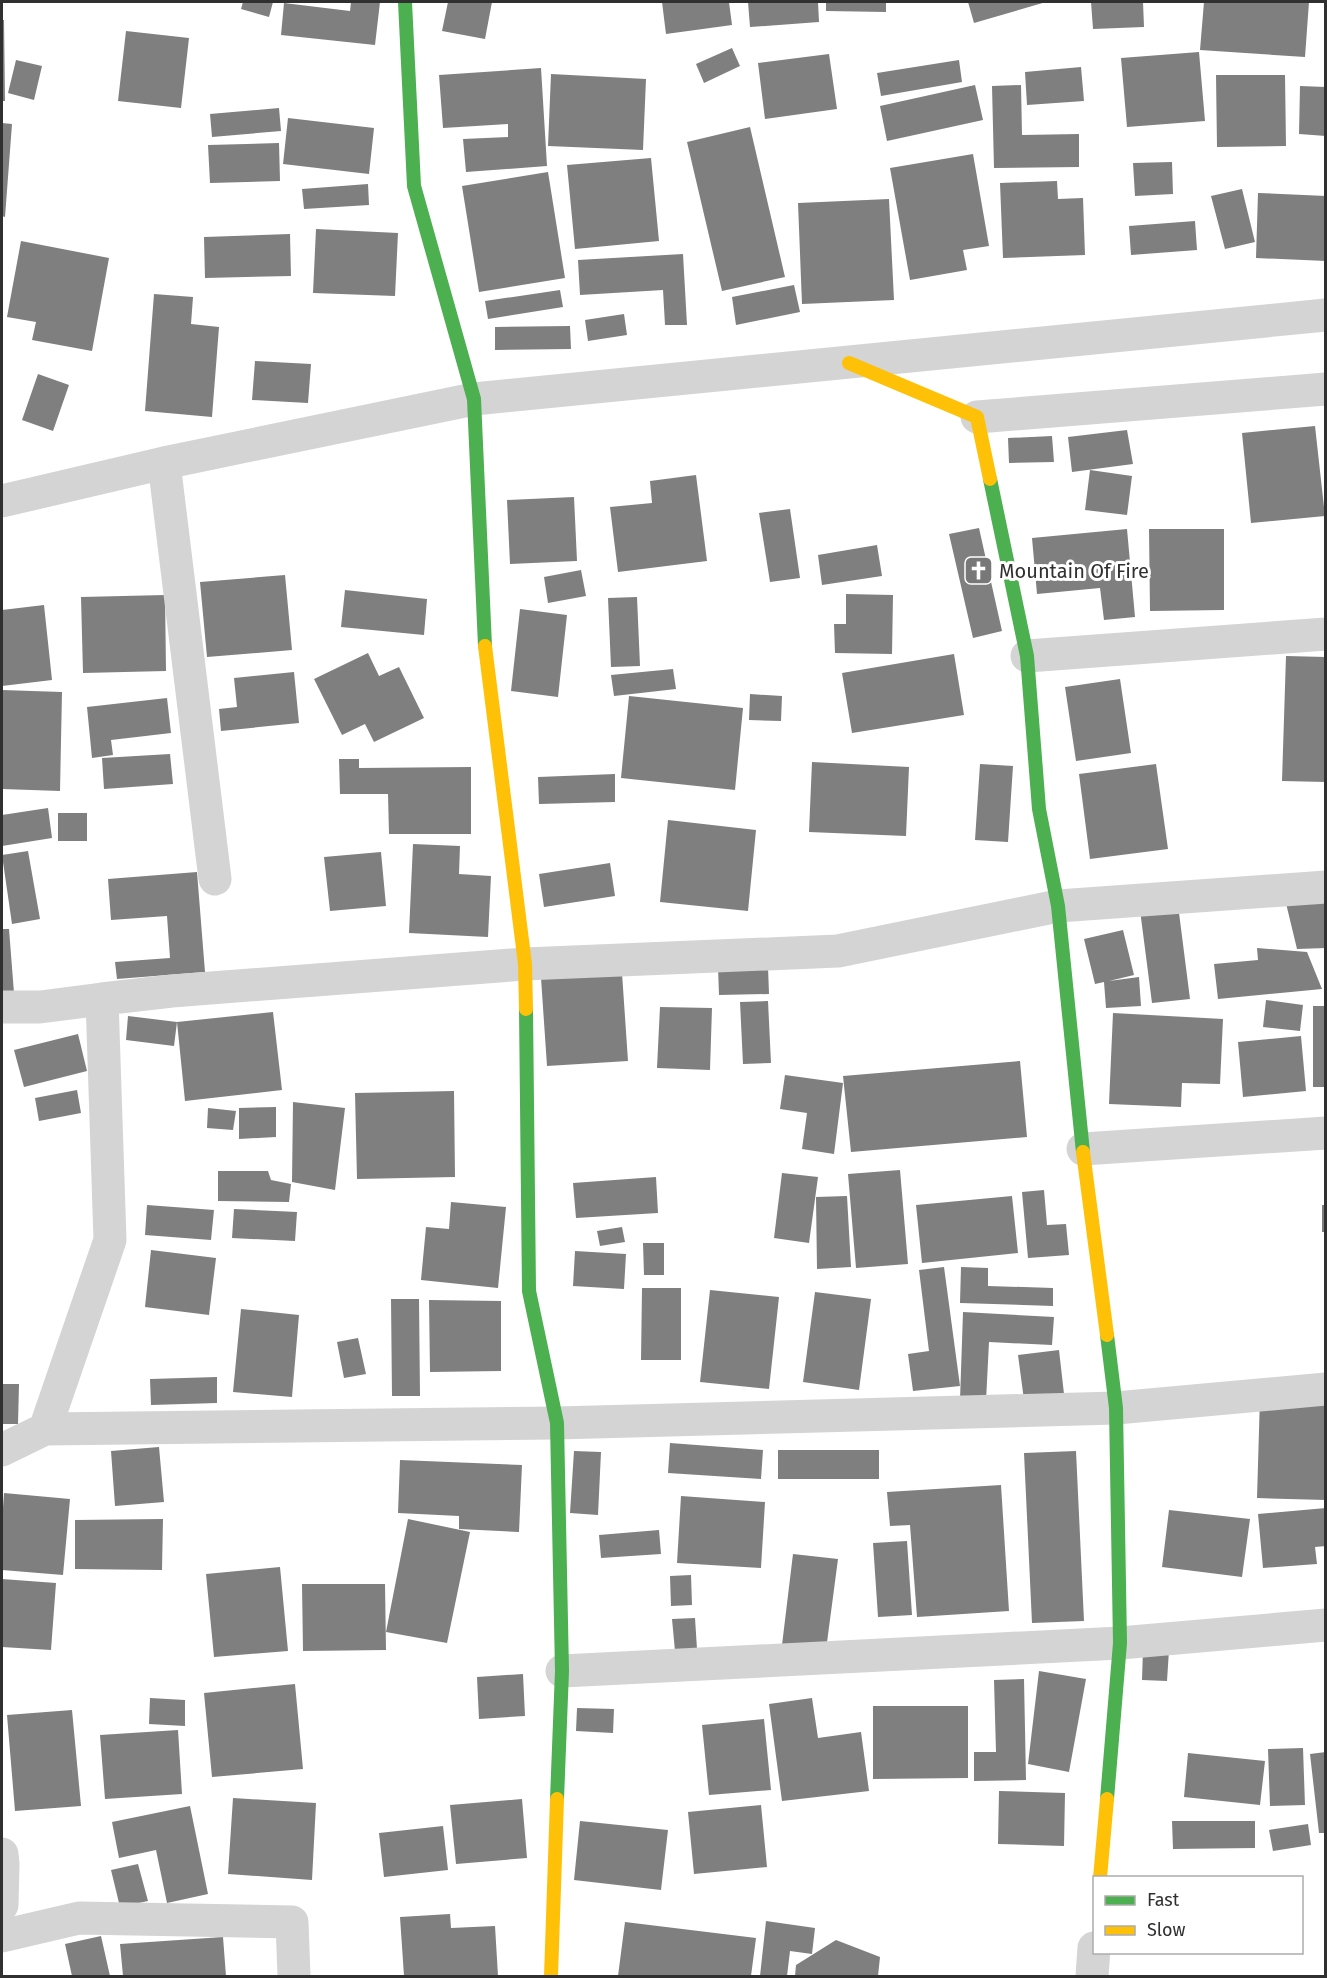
<svg xmlns="http://www.w3.org/2000/svg" width="1327" height="1978" font-family="'Fira Sans',sans-serif">
  <rect width="100%" height="100%" fill="#fff"/>
  <!-- building -->
  <path fill="#7f7f7f" d="M243 2H273L269 17 241 9Z
    M351 2H380L375 45 281 35 284 3 350 11Z
    M448 2H492L485 39 442 31Z
    M662 2H729L732 25 666 34Z
    M748 2H818L819 22 750 27Z
    M826 2H886V12L826 11Z
    M968 2H1046L974 23Z
    M1091 2H1143L1144 27 1093 29Z
    M1204 2H1309L1305 57 1200 50Z
    M2 20H4L5 101H2Z
    M126 31 189 38 181 108 118 101Z
    M732 48 740 66 704 83 696 64Z
    M1199 52 1205 121 1127 127 1121 58Z
    M829 54 837 109 765 119 758 63Z
    M16 60 42 66 34 100 8 93Z
    M959 60 962 82 881 96 877 73Z
    M1081 67 1084 101 1027 105 1025 72Z
    M541 68 547 166 466 172 463 139 508 137V124L443 128 439 75Z
    M551 74 646 79 643 150 548 146Z
    M1216 75H1285L1286 146 1217 147Z
    M975 85 983 120 887 141 880 106Z
    M1021 85 1022 135 1079 134V167L994 168 992 86Z
    M1300 86 1326 87V136L1299 134Z
    M279 108 281 131 212 137 210 114Z
    M288 118 374 128 369 174 283 164Z
    M2 123 12 124 5 217 2 216Z
    M750 127 785 277 722 291 687 142Z
    M279 143 280 181 210 183 208 145Z
    M973 154 989 246 963 250 967 270 910 280 890 168Z
    M651 158 659 241 575 249 567 165Z
    M1172 162 1173 194 1135 196 1133 163Z
    M548 172 565 278 479 292 462 186Z
    M1057 181 1058 199 1083 198 1085 255 1003 258 1000 183Z
    M368 184 369 205 304 209 302 189Z
    M1242 189 1255 242 1225 249 1211 196Z
    M1258 193 1326 196V261L1256 258Z
    M889 199 894 300 802 304 798 203Z
    M1195 221 1197 250 1131 255 1129 226Z
    M316 229 398 233 395 296 313 293Z
    M290 234 291 276 205 278 204 237Z
    M21 241 109 258 92 351 32 340 36 322 7 317Z
    M683 254 687 325H665L663 290 580 295 578 260Z
    M794 285 800 312 736 325 732 297Z
    M560 290 563 307 488 319 485 301Z
    M154 294 193 297 191 324 219 327 212 417 145 411Z
    M624 314 627 335 588 341 585 320Z
    M570 326 571 349 495 350V327Z
    M255 361 311 364 308 403 252 400Z
    M38 374 69 385 53 431 22 420Z
    M1315 426 1325 516 1251 523 1242 433Z
    M1127 430 1133 464 1072 472 1068 437Z
    M1052 436 1054 462 1009 463 1008 438Z
    M1090 470 1132 476 1127 515 1085 510Z
    M696 475 707 561 618 572 610 507 652 503 650 481Z
    M574 497 577 561 510 564 507 500Z
    M790 509 800 578 770 582 759 513Z
    M979 528 1002 631 973 638 949 534Z
    M1127 529 1135 617 1104 620 1100 588 1037 594 1032 538Z
    M1149 529H1224V610L1150 611Z
    M877 545 882 576 822 585 818 555Z
    M581 570 586 596 548 603 544 577Z
    M285 575 292 650 207 657 200 582Z
    M345 590 427 599 424 635 341 627Z
    M846 594 893 595 892 654 835 653 834 624H846Z
    M165 595 166 671 83 673 81 597Z
    M637 597 640 666 611 667 608 598Z
    M44 605 52 680 2 686V610Z
    M520 609 567 615 558 697 511 691Z
    M368 653 379 676 399 667 424 718 374 742 365 724 342 735 314 679Z
    M954 654 964 715 852 733 842 673Z
    M1286 656 1326 657V782L1282 781Z
    M673 669 676 689 614 696 611 675Z
    M294 672 299 723 221 731 219 709 237 707 234 678Z
    M1120 679 1131 753 1076 761 1065 687Z
    M2 690 62 692 60 791 2 789Z
    M750 694 782 696 781 721 749 720Z
    M629 696 743 708 735 790 621 778Z
    M167 698 171 733 111 740 113 755 92 758 87 707Z
    M170 754 173 784 104 789 102 758Z
    M339 759H359V768L471 767V834H389L388 794H340Z
    M812 762 909 767 906 836 809 832Z
    M980 764 1013 766 1008 842 975 840Z
    M1156 764 1168 849 1090 859 1079 774Z
    M615 774V802L539 804 538 777Z
    M48 808 52 838 2 846V815Z
    M58 813H87V841H58Z
    M668 820 756 830 748 911 660 902Z
    M413 844 460 846 459 874 491 876 488 937 409 933Z
    M28 851 40 919 12 924 2 855Z
    M381 852 386 906 330 911 324 857Z
    M610 863 615 896 544 907 539 874Z
    M197 872 205 972 117 979 115 962 170 958 167 916 111 920 108 879Z
    M1326 891V948L1297 949 1284 895Z
    M1178 905 1190 999 1152 1003 1140 910Z
    M2 929H9L14 993 2 994Z
    M1123 930 1134 975 1109 981 1139 977 1141 1006 1106 1008 1104 982 1095 984 1084 939Z
    M1257 948 1307 952 1322 989 1218 999 1214 964 1258 960Z
    M718 967H768L769 994 719 995Z
    M622 973 628 1061 547 1066 541 978Z
    M1266 1000 1303 1005 1300 1031 1263 1027Z
    M768 1001 771 1063 743 1064 740 1002Z
    M1313 1006H1326V1087H1313Z
    M660 1007 712 1008 710 1070 657 1068Z
    M273 1012 282 1090 185 1101 177 1022 174 1046 126 1040 128 1016 177 1022Z
    M1113 1013 1223 1019 1220 1084 1182 1083 1181 1107 1109 1104Z
    M78 1034 87 1071 24 1087 14 1050Z
    M1301 1036 1306 1091 1243 1097 1238 1042Z
    M1020 1061 1027 1137 851 1152 843 1076Z
    M785 1075 843 1083 834 1154 802 1149 807 1113 780 1109Z
    M77 1090 81 1113 39 1121 35 1098Z
    M454 1091 455 1177 357 1179 355 1093Z
    M293 1102 345 1108 335 1190 292 1182Z
    M276 1107V1137L239 1139V1108Z
    M208 1108 236 1111 233 1130 207 1128Z
    M900 1170 908 1264 856 1268 848 1174Z
    M218 1171H268L271 1180 291 1184 289 1202 218 1201Z
    M782 1173 818 1177 809 1243 774 1238Z
    M656 1177 658 1213 576 1218 573 1183Z
    M1044 1190 1047 1225 1066 1224 1069 1255 1028 1258 1022 1192Z
    M847 1196 851 1267 817 1269 816 1197Z
    M1012 1196 1018 1253 922 1263 916 1205Z
    M451 1202 506 1207 498 1288 421 1280 426 1227 449 1229Z
    M147 1205 214 1210 211 1240 145 1235Z
    M1322 1205H1326V1232H1322Z
    M234 1209 297 1212 295 1241 232 1238Z
    M622 1227 625 1242 600 1246 597 1231Z
    M643 1243H664V1275H644Z
    M151 1250 216 1258 209 1315 145 1307Z
    M575 1251 626 1254 624 1289 573 1286Z
    M944 1267 960 1386 913 1391 908 1354 929 1351 919 1270Z
    M961 1267 988 1268V1286L1053 1288V1306L960 1303Z
    M642 1288H681V1360H641Z
    M710 1290 779 1297 769 1389 700 1382Z
    M815 1292 871 1299 859 1390 803 1382Z
    M391 1299H419L420 1396H392Z
    M429 1300 501 1301V1371L430 1372Z
    M241 1309 299 1315 292 1397 233 1392Z
    M963 1312 1054 1317 1052 1345 989 1342 986 1401 960 1400Z
    M358 1338 366 1374 344 1378 337 1342Z
    M1059 1350 1064 1394 1024 1400 1018 1355Z
    M217 1377V1403L151 1405 150 1379Z
    M2 1384H19L18 1424H2Z
    M1260 1397 1326 1399V1500L1257 1498Z
    M670 1443 763 1450 761 1479 668 1473Z
    M159 1447 164 1502 115 1506 111 1451Z
    M778 1450H879V1479H778Z
    M574 1451 601 1452 598 1515 570 1513Z
    M1076 1451 1084 1621 1032 1623 1024 1453Z
    M400 1460 522 1465 519 1532 459 1529V1516L398 1513Z
    M1001 1485 1009 1611 917 1617 910 1525 890 1526 887 1492Z
    M4 1493 70 1499 63 1575 2 1570V1522Z
    M681 1496 765 1502 761 1568 677 1563Z
    M1326 1508V1546L1315 1547 1317 1564 1263 1568 1258 1514Z
    M1169 1510 1250 1519 1242 1577 1162 1567Z
    M163 1519 162 1570 75 1569V1520Z
    M408 1519 470 1532 447 1643 386 1632Z
    M659 1530 661 1554 601 1558 599 1535Z
    M907 1541 912 1615 878 1617 873 1543Z
    M793 1554 838 1559 826 1650 782 1645Z
    M280 1567 288 1651 214 1657 206 1574Z
    M691 1575 692 1605 671 1606 670 1576Z
    M2 1579 56 1583 51 1650 2 1647Z
    M302 1584H385L386 1650 303 1651Z
    M695 1618 697 1649 675 1651 672 1619Z
    M1143 1649 1169 1650 1167 1681 1142 1680Z
    M1039 1671 1086 1679 1069 1772 1028 1764Z
    M523 1674 525 1716 479 1719 477 1677Z
    M1024 1679 1026 1780 974 1781V1752H996L994 1680Z
    M295 1684 303 1769 212 1777 204 1693Z
    M150 1698 185 1700V1726L149 1724Z
    M812 1698 818 1738 861 1732 869 1791 782 1801 769 1704Z
    M873 1706H968V1778L873 1779Z
    M577 1708 614 1709 613 1733 576 1731Z
    M72 1710 81 1806 15 1811 7 1715Z
    M764 1719 771 1790 709 1795 702 1725Z
    M178 1730 182 1794 105 1799 100 1735Z
    M1303 1748 1305 1805 1270 1806 1268 1749Z
    M1326 1752V1833H1319L1310 1754Z
    M1188 1753 1265 1761 1260 1805 1184 1797Z
    M999 1791 1065 1793 1064 1846 998 1844Z
    M233 1798 316 1803 312 1880 228 1874Z
    M522 1799 527 1858 456 1864 450 1805Z
    M761 1805 767 1867 694 1874 688 1812Z
    M190 1806 208 1894 167 1903 156 1850 119 1858 112 1822Z
    M580 1821 668 1830 661 1890 574 1880Z
    M1172 1821H1255V1848L1173 1849Z
    M1308 1824 1311 1845 1273 1851 1269 1830Z
    M443 1826 448 1870 384 1877 379 1833Z
    M138 1864 148 1901 120 1907 111 1870Z
    M450 1914 451 1928 495 1926 498 1976H404L400 1917Z
    M766 1921 815 1928 812 1954 790 1951 787 1976H760Z
    M625 1922 756 1938 751 1976H618Z
    M101 1936 110 1976H72L65 1944Z
    M223 1937 226 1976H123L120 1944Z
    M836 1940 880 1957 878 1976H795L796 1965Z"/>
  <g fill="none" stroke-linecap="round" stroke-linejoin="round">
    <!-- street -->
    <path stroke="#d4d4d4" stroke-width="33" d="M977 417 1326 389
      M164 463 215 879
      M2 501 164 463 474 399 1326 315
      M1027 656 1326 634
      M102 999 172 991 525 964 838 951 1058 906 1326 887
      M2 1007H40L102 999 110 1240 45 1429
      M1083 1149 1326 1133
      M2 1450 45 1429 557 1423 1116 1408 1326 1389
      M562 1671 1120 1643 1326 1625
      M2 1854 3 1864 2 1905
      M2 1936 79 1918 292 1922 294 1976
      M1092 1976 1094 1948"/>
    <!-- fast -->
    <path stroke="#4caf50" stroke-width="14" d="M405 2 414 186 474 399 485 646
      M990 479 1027 656 1039 809 1058 906 1083 1152
      M526 1009 529 1291 557 1423 562 1671 557 1799
      M1107 1799 1120 1643 1116 1408 1107 1335"/>
    <!-- slow -->
    <path stroke="#ffc107" stroke-width="14" d="M849 363 977 417 990 479
      M485 646 525 964 526 1009
      M1083 1152 1107 1335
      M1100 1878 1107 1799
      M551 1976 557 1799"/>
  </g>
  <!-- icons -->
  <defs>
    <symbol id="church-square" viewBox="-11 -11 22 22"><rect x="-9" y="-9" width="18" height="18" rx="4" fill="#787878" stroke="#fff"/><path d="M-1.2-6h2.4v3.5h3.3v2.4h-3.3V6h-2.4V-.1h-3.3v-2.4h3.3Z" fill="#fff"/></symbol>
  </defs>
  <g fill-rule="evenodd">
    <use href="#church-square" x="962" y="554" width="33" height="33"/>
  </g>
  <g text-anchor="middle" stroke-width="6" stroke-linejoin="round" paint-order="stroke">
    <!-- poi labels -->
    <g font-size="20" fill="#303030" stroke="#fff" text-anchor="start">
      <text x="999" y="578">Mountain Of Fire</text>
    </g>
  </g>
  <!-- border -->
  <rect width="1327" height="1978" fill="none" stroke="#303030" stroke-width="6"/>
  <!-- legend -->
  <rect x="1093" y="1876" width="210" height="78" fill="#ffffff" stroke="#acacac" stroke-width="1.5"/>
  <rect x="1105" y="1896" width="30" height="9" fill="#4caf50" stroke="#acacac" stroke-width="1.5"/>
  <text x="1147" y="1906" font-size="18" fill="#303030">Fast</text>
  <rect x="1105" y="1926" width="30" height="9" fill="#ffc107" stroke="#acacac" stroke-width="1.5"/>
  <text x="1147" y="1936" font-size="18" fill="#303030">Slow</text>
</svg>
